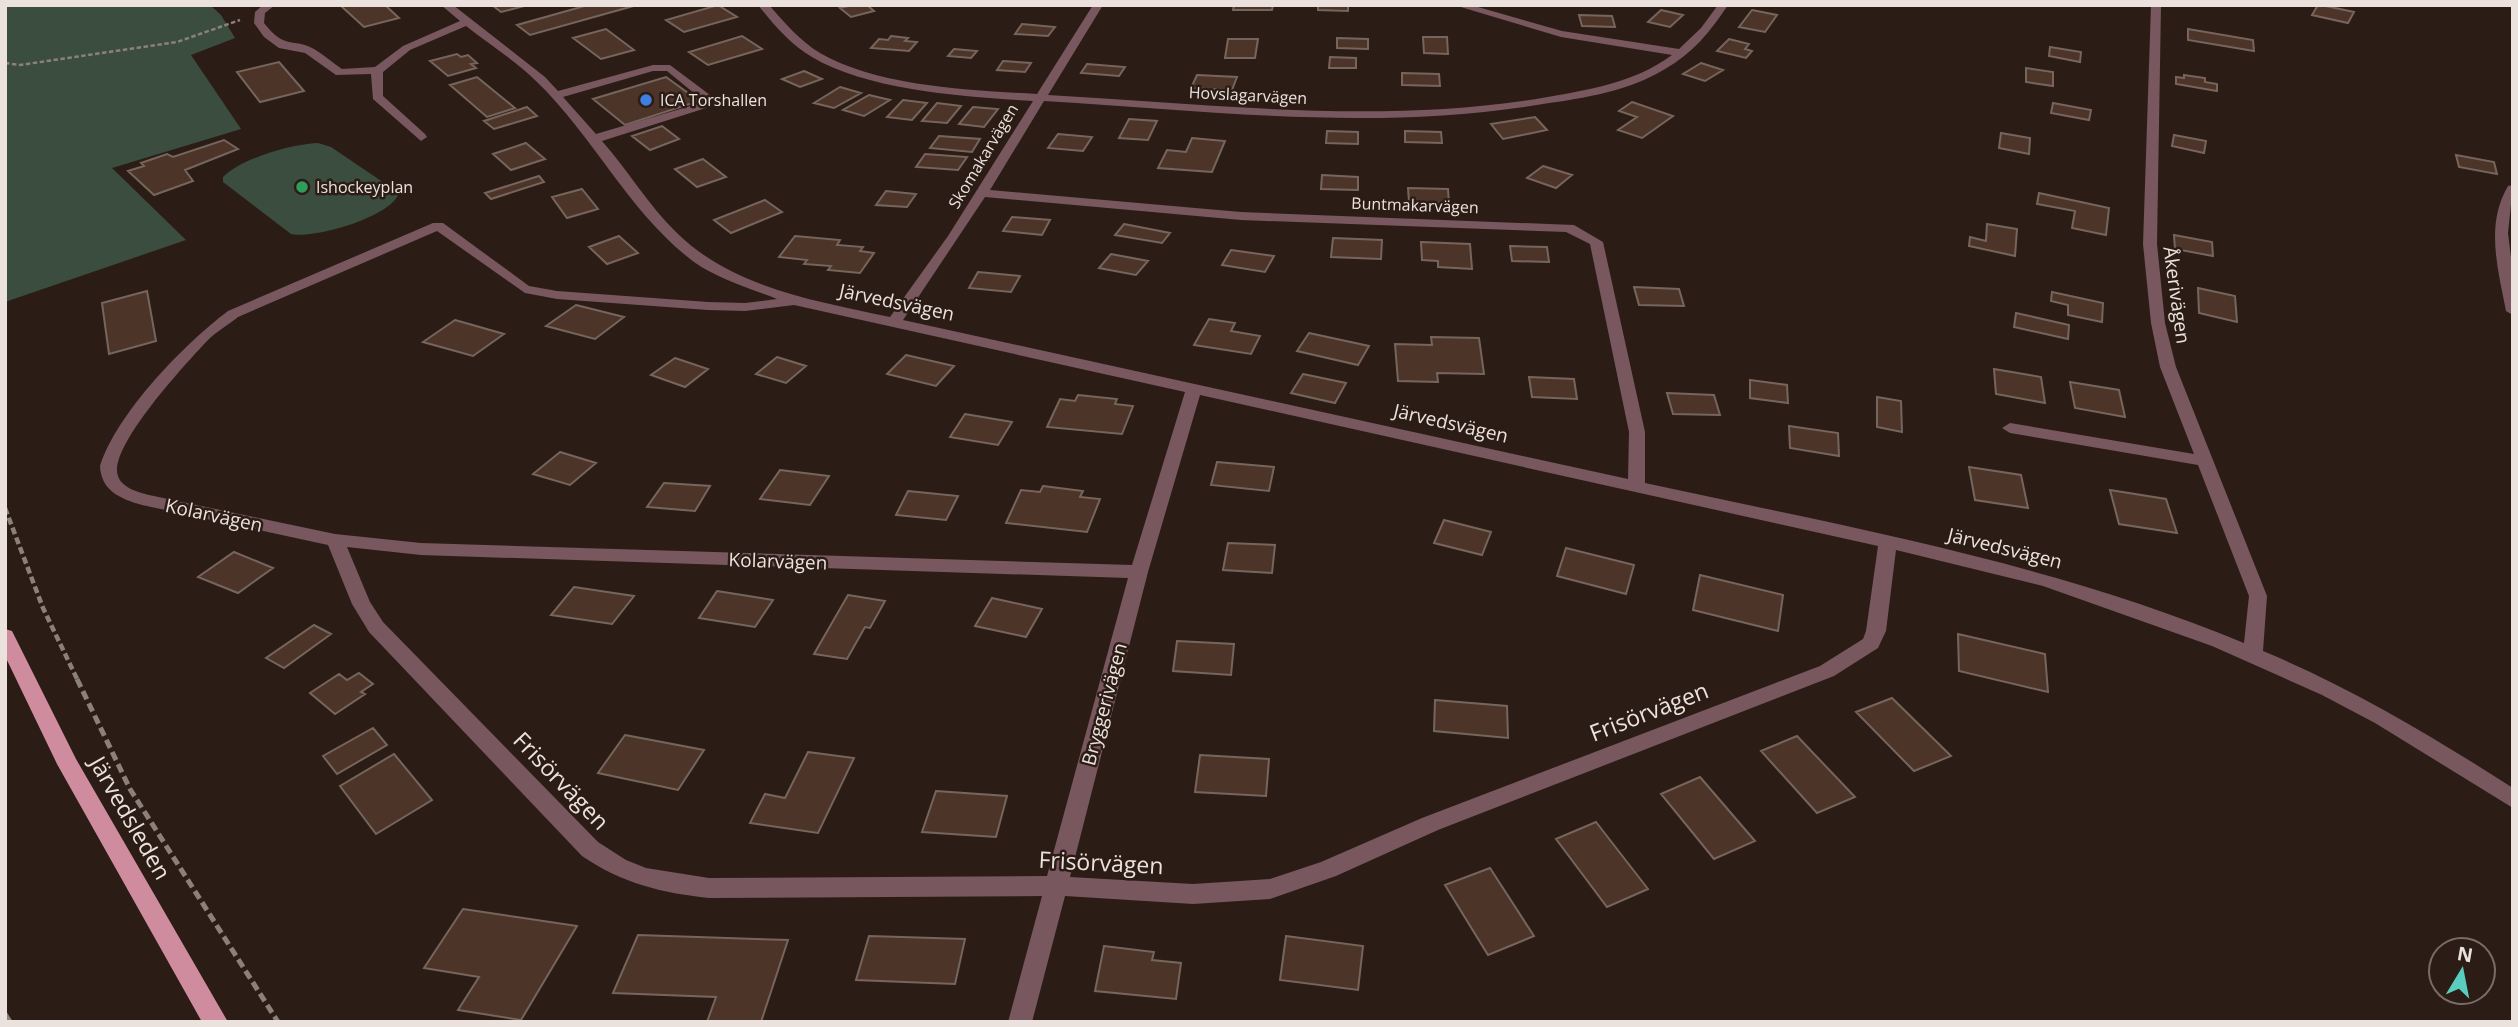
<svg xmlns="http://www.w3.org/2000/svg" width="2518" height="1027" font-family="'Open Sans',sans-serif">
  <rect width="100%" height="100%" fill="#2b1d16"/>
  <!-- green -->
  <path fill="#3b4d3e" d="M5 5H210L221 15 235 38 191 55 241 129 112 168 186 240 5 302Z
    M318 143 331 147 399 193C391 217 315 239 291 234L223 182V177C242 158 292 144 318 143Z"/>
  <!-- building -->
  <path fill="#4c3428" stroke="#76655d" stroke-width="2" d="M340 5H385L399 18 364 27Z
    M492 5H528L501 12Z
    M588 5H637L530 35 517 25Z
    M718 5 737 17 684 32 666 20Z
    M852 5H867L874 11 851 17 840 8Z
    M1234 5H1273L1272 10H1233Z
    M1318 5H1348V11L1318 10Z
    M2318 5H2321L2354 12 2348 23 2312 15Z
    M1661 10 1683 15 1670 27 1648 22Z
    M1752 10 1777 15 1765 32 1739 27Z
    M1579 15 1612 16 1615 27 1582 26Z
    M1022 24 1055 27 1048 36 1015 34Z
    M606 29 634 50 601 59 573 38Z
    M2188 29 2253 40 2254 51 2188 40Z
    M742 36 762 49 708 65 689 52Z
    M891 36 908 38 905 41 917 42 909 51 871 48 879 39 888 40Z
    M1423 37H1447L1448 54 1424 53Z
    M1337 38 1368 39V49L1337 48Z
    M1228 39H1258L1255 58H1225Z
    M1729 39 1749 44 1745 49 1752 51 1746 58 1717 51Z
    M2050 47 2081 52 2080 62 2049 56Z
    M954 49 977 51 971 58 948 56Z
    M457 54 461 57 468 55 477 63 471 64 476 68 448 76 430 61Z
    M1330 57 1356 58V68H1329Z
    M1003 61 1031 63 1025 72 997 70Z
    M279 62 304 91 260 102 237 72Z
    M1701 63 1723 70 1705 81 1683 74Z
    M1087 64 1125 67 1119 76 1081 73Z
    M2026 68 2053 72V86L2026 82Z
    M804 71 822 79 800 87 782 79Z
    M1402 73 1439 74 1440 86 1402 85Z
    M1197 75 1237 77 1232 90 1191 88Z
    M2184 75 2205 78V82L2217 84V91L2176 84V77L2184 78Z
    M477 77 515 108 487 117 450 85Z
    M666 77 699 101 625 125 593 99Z
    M840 87 861 93 834 108 814 103Z
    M869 95 890 100 864 116 843 110Z
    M903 100 927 103 912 120 887 117Z
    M1632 102 1673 116 1642 138 1618 130 1637 117 1619 111Z
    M937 103 961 106 947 123 922 121Z
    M2053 103 2091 110 2089 120 2051 113Z
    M527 107 537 116 494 129 484 121Z
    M973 107 998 109 984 127 959 124Z
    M1535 117 1547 130 1503 139 1491 124Z
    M1129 119 1157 121 1148 140 1119 138Z
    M662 126 679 139 650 150 632 136Z
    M1327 131 1358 132V144L1326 143Z
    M1405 131 1441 132 1442 143 1405 142Z
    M2001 133 2030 138 2029 154 1999 148Z
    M1058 134 1092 137 1083 151 1048 148Z
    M2174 135 2206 141 2204 153 2172 146Z
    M939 136 980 139 972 152 930 148Z
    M1192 138 1225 141 1212 172 1158 168 1167 150 1186 152Z
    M224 140 238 149 185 170 193 181 154 195 128 171 144 166 141 163 167 154 173 157Z
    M526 143 545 159 511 170 493 154Z
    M925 154 967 157 958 170 916 167Z
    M2456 155 2494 162 2497 174 2459 167Z
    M703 159 726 177 697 187 675 169Z
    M1543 166 1572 175 1556 188 1527 178Z
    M1322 175 1358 177V190L1321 189Z
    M539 176 544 182 491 199 485 193Z
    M1408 188 1448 189 1449 203 1409 202Z
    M582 189 598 209 567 218 552 197Z
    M886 191 916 194 907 207 876 205Z
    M2039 193 2109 208 2106 235 2072 228 2075 211 2037 204Z
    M765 200 782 212 731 233 714 220Z
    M1012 217 1050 220 1042 235 1003 231Z
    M1124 224 1170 233 1162 243 1115 235Z
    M1987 224 2017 229 2015 256 1969 246 1970 237 1986 241Z
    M2174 235 2212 242 2213 256 2175 249Z
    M619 236 638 253 607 264 589 247Z
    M795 236 840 240 837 245 863 247 860 251 874 253 860 273 828 270 831 266 804 264 807 260 779 257Z
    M1333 238 1382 240 1381 259 1331 257Z
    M1421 242 1470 244 1472 269 1438 267V261L1422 260Z
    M1510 246 1547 247 1549 262 1512 261Z
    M1231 250 1274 256 1265 272 1222 265Z
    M1111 254 1148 261 1136 275 1099 268Z
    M978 272 1020 276 1011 292 969 288Z
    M1634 287 1679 289 1684 306 1639 305Z
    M2198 288 2235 296 2237 322 2199 313Z
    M147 291 156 341 109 354 102 303Z
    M2052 292 2103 303 2102 322 2068 315V305L2051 301Z
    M576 305 624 317 595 339 546 326Z
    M2016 313 2069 325 2068 339 2014 327Z
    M1209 319 1235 323 1231 331 1260 336 1251 354 1194 345Z
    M455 320 504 334 473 356 423 342Z
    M1309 333 1369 346 1358 365 1297 351Z
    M1431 337 1479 338 1484 374 1437 373 1438 382 1398 381 1395 344 1432 345Z
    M906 355 954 366 936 386 887 374Z
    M777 357 806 366 786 383 756 374Z
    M675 358 708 369 685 387 651 375Z
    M1994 369 2041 377 2045 403 1996 394Z
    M1303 374 1346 383 1335 403 1291 393Z
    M1529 377 1574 379 1577 399 1532 397Z
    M1750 380 1787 385 1788 403 1750 398Z
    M2070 382 2119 390 2125 417 2075 408Z
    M1667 393 1714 395 1720 415 1673 414Z
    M1078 395 1117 399 1115 404 1133 406 1122 434 1047 427 1060 399 1075 401Z
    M1877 397 1901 401 1902 432 1877 427Z
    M965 414 1012 422 998 445 950 437Z
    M1789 426 1838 433 1839 456 1790 448Z
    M560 452 596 463 570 485 533 474Z
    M1217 462 1274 467 1269 491 1211 485Z
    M1969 467 2021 475 2028 508 1975 500Z
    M780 470 829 476 810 505 760 499Z
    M664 483 710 486 695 511 647 507Z
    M1043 486 1083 491 1080 497 1100 499 1087 532 1006 523 1021 490 1040 492Z
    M2110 490 2166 499 2177 533 2119 524Z
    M908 491 958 496 946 520 896 515Z
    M1444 520 1491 532 1482 555 1434 543Z
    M1228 543 1275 545 1272 573 1223 570Z
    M1566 548 1634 565 1626 594 1557 576Z
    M234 552 273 568 238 593 198 577Z
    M1700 575 1783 595 1778 631 1693 610Z
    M574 587 634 596 612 624 551 615Z
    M717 591 773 600 755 627 699 618Z
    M848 595 885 601 870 628 865 627 847 659 814 654Z
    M992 598 1042 609 1026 637 975 626Z
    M314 625 331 634 284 668 266 658Z
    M1958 634 2045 654 2048 692 1959 671Z
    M1177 641 1234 644 1231 675 1173 671Z
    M359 673 373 684 361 692 365 694 335 714 310 693 339 674 347 680Z
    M1892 698 1951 756 1914 771 1856 712Z
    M1435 700 1507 706 1508 738 1434 731Z
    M373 728 387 745 337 774 323 756Z
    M625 735 704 750 678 790 598 773Z
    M1797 736 1855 797 1817 813 1761 751Z
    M808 752 854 758 818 833 750 823 765 794 785 798Z
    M394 754 432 800 376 834 340 786Z
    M1200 755 1269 759 1266 796 1195 792Z
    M1700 777 1755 841 1714 859 1661 794Z
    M936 791 1007 796 996 837 922 832Z
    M1596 822 1648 889 1607 907 1556 839Z
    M1490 868 1534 936 1488 955 1445 885Z
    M463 909 577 926 521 1020 458 1010 479 977 424 968Z
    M638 935 788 940 761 1022H707L716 997 613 993Z
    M869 936 965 939 955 984 856 980Z
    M1286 936 1363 946 1358 990 1280 980Z
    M1104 946 1154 952 1152 960 1181 963 1176 999 1095 991Z"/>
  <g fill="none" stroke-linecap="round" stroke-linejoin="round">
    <!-- path-far2 -->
    <path stroke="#8c807a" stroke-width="2.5" stroke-dasharray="4.5 2.5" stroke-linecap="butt" d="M5 63 20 65 177 42 240 20"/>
    <!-- path-far1 -->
    <path stroke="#8c807a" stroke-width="4.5" stroke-dasharray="7 3.5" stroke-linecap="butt" d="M5 508 43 608 78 681"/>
    <!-- path -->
    <path stroke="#8c807a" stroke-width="5" stroke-dasharray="9 4.5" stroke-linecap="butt" d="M77 679 130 789 278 1022
      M5 1014 10 1022"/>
    <!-- minor -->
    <path fill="#78575f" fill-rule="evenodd" d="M263 5H275L265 13 264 23C286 51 292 37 314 49 324 55 333 63 342 69L375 67 403 46 460 21 441 5H453L545 77 558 91 653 65H670L710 95 712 97 706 108 602 141C628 170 648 205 677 233 733 288 816 301 890 317L948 236 1033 101C967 97 869 91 812 57 791 45 773 24 758 5H769C784 22 800 41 820 53 879 87 970 90 1037 94L1093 5H1103L1048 95C1214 104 1377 125 1542 98 1588 90 1634 83 1672 55L1561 37 1454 5H1471L1562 31 1679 49 1701 28 1718 5H1728C1711 31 1692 54 1665 69 1629 91 1585 98 1543 104 1376 132 1211 111 1044 101L990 190 1241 212 1574 225 1603 242 1645 432V483C1847 527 2052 563 2244 643L2249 596 2198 465 2010 433 2002 428 2010 423 2194 454 2160 367 2151 323 2143 244 2151 5H2161L2157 244 2165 323 2176 367 2267 596 2263 651C2352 688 2432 736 2513 788V808L2375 723 2322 695 2212 646 2043 586 1896 550 1886 631 1878 648 1834 676 1438 830 1336 876 1270 899 1193 904 1065 896 1032 1022H1008L1042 896 709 898C662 893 621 883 582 856L369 632 352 604 328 545 142 505C121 499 101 491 100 466 117 413 184 344 228 311L433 223H443L529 286 557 291 708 302 745 303 777 299C749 288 718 279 694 262 630 214 594 137 537 82 516 61 489 44 466 26L410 50 383 72V96L425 134 427 137 421 141 373 99 371 74 336 75 305 53 279 48 264 37 254 23 255 12ZM653 71H667L700 98 697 104 596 134 563 97ZM985 197 1241 220 1566 232 1590 244 1629 432 1628 479 903 320ZM437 231 525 293 557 299 708 310 745 311 794 305 1185 392 1132 565 421 543 335 534 149 495C138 492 122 488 118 476 107 448 188 361 208 340 217 331 228 325 238 317ZM1200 395 1878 546 1866 631 1863 639 1820 666 1422 818 1321 862 1270 879 1193 884 1070 877 1148 572ZM347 547 421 555 1128 578 1047 876 709 878 646 868 626 860 598 842 383 622 370 602Z
      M2513 185 2508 233 2513 274V315L2506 311C2498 269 2485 225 2508 186Z"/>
    <!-- major -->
    <path fill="#d08c9f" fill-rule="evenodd" d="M5 629 12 631 76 759 228 1022H202L57 764 5 656Z"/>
  </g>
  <!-- markers -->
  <circle fill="#3f7fe0" stroke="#2b1d16" stroke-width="2.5" cx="646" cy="100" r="7"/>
  <circle fill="#2e9e5b" stroke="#2b1d16" stroke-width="2.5" cx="302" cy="187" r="7"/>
  <g text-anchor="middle" stroke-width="5" stroke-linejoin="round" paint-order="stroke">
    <!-- far-street labels -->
    <g font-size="16" fill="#ece2dd" stroke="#2b1d16">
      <text transform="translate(1248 95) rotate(3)" y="6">Hovslagarvägen</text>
      <text transform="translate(983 156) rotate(-59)" y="6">Skomakarvägen</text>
      <text transform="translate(1415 205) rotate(2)" y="6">Buntmakarvägen</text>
    </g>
    <!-- far-poi labels -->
    <g font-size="16" fill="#ece2dd" stroke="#2b1d16" text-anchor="start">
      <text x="660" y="106">ICA Torshallen</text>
      <text x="316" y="193">Ishockeyplan</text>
    </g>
    <!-- street labels -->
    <g font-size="19" fill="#ece2dd" stroke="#2b1d16">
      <text transform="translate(2177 295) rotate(82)" y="7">Åkerivägen</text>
      <text transform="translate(897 302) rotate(12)" y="7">Järvedsvägen</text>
      <text transform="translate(1451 423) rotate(13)" y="7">Järvedsvägen</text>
      <text transform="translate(214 515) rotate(12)" y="7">Kolarvägen</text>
      <text transform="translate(2005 548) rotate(14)" y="7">Järvedsvägen</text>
      <text transform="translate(778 561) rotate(2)" y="7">Kolarvägen</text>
      <text transform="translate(1104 704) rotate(-75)" y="7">Bryggerivägen</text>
    </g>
    <!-- near-street labels -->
    <g font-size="23" fill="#ece2dd" stroke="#2b1d16">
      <text transform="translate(1649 712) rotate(-21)" y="8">Frisörvägen</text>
      <text transform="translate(561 781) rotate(46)" y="8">Frisörvägen</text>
      <text transform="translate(130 818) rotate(60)" y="8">Järvedsleden</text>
      <text transform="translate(1101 863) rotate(3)" y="8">Frisörvägen</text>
    </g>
  </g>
  <!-- border -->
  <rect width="2518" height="1027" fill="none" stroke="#ece2dd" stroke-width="14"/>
  <!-- north arrow -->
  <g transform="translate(2462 971) rotate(10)"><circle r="33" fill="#2b1d16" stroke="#786c66" stroke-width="2"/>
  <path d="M0-5L12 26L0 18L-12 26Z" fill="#5acebe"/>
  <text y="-10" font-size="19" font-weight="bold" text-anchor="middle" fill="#ece2dd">N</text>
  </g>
</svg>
